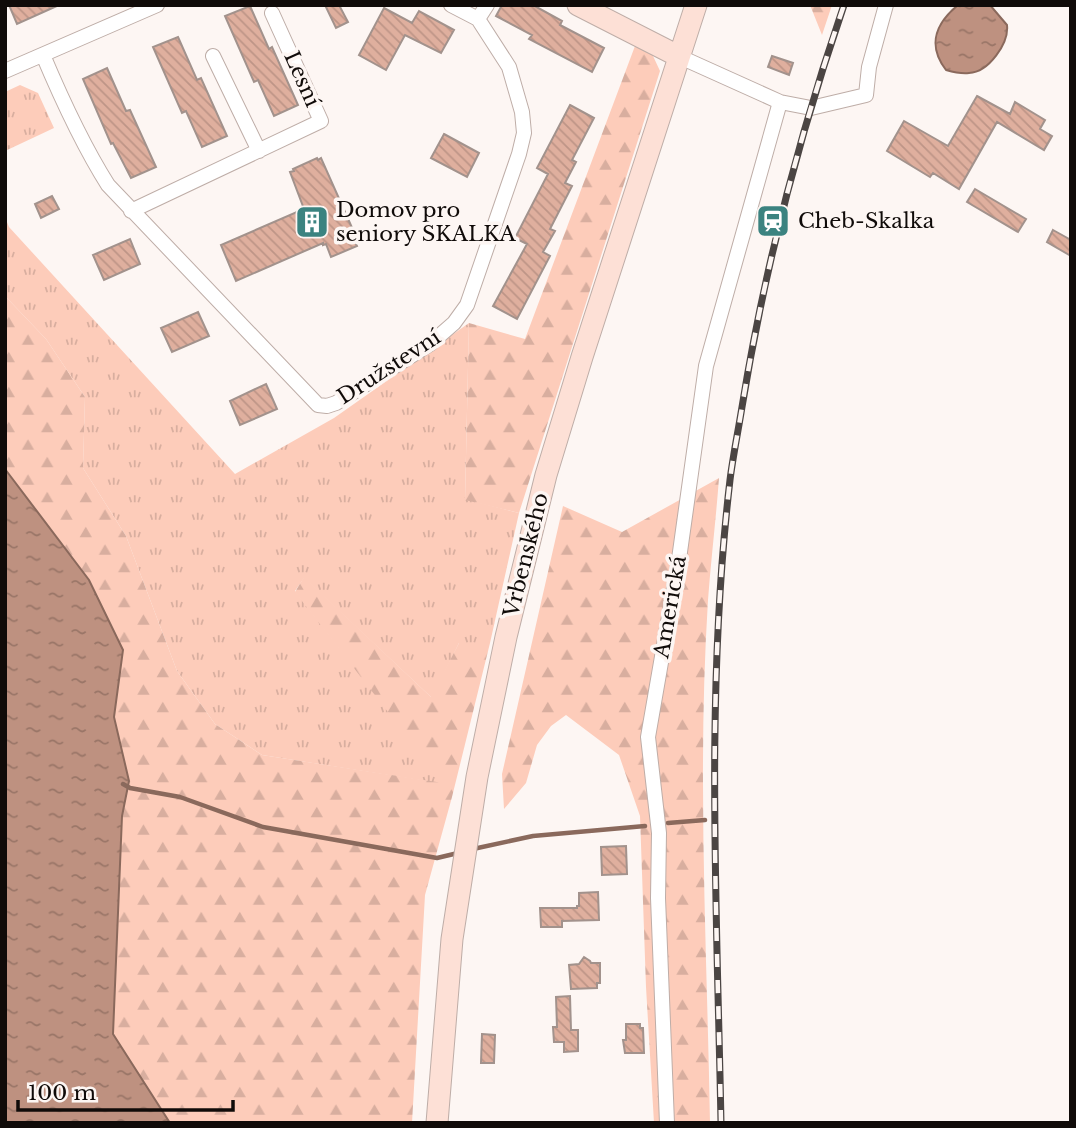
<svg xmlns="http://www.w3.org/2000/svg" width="1076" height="1128" font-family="'Libre Baskerville',serif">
  <defs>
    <pattern id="grass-tufts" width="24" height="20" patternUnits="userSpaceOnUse" patternTransform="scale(1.75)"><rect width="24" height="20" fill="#fdccba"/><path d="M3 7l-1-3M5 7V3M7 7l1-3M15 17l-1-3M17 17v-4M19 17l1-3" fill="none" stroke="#d8ae9f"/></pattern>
    <pattern id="forest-firs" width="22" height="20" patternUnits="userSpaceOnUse" patternTransform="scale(1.75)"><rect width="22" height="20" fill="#fdccba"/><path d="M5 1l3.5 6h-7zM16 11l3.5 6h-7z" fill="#d8ae9f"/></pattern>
    <pattern id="water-ripples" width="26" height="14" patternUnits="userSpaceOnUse" patternTransform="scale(1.75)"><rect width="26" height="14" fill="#be9180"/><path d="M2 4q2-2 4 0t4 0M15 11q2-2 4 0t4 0" fill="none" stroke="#997567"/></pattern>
    <pattern id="building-back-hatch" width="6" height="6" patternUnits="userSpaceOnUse" patternTransform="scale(1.75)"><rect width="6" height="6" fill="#dfaf9e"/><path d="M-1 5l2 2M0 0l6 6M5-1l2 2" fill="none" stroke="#be9587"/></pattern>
  </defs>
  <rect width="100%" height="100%" fill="#fdf6f3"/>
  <!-- grass -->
  <path fill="url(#grass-tufts)" d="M20 85 38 93 54 128 5 151V92Z
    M5 217 9 227 235 474 334 418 469 323 465 499 519 513 490 643H459L432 698 304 578 295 591 445 784 262 755 215 724 177 671 126 536 83 468 85 397 46 339 5 296Z"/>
  <!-- forest -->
  <path fill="url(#forest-firs)" d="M810 5H832L822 35Z
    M641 30 660 71 519 513 465 500 469 323 525 339Z
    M5 296 46 339 85 397 83 468 126 536 177 671 215 724 262 755 443 783 295 592 304 577 431 697 459 643H490L452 797 425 895 412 1123H170L113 1034 122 816 129 781 114 717 123 650 89 580 5 469Z
    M719 478C716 519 711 559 708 600 697 774 707 949 710 1123H654L646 987 640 816 619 755 566 715 551 726 537 745 526 783 504 809 502 774 563 506 622 532Z"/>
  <!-- water -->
  <path fill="url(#water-ripples)" stroke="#8a695c" stroke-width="2" d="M958 5H990L1007 25C1009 43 989 72 969 73 961 74 953 72 946 70 927 45 935 24 958 5Z
    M5 469 89 580 123 650 114 717 129 781 122 816 113 1034 170 1123H5Z"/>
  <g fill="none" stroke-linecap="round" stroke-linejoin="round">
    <!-- stream -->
    <path stroke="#8a695c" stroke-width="4.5" d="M123 784 130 788 180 797 263 827 437 858 458 853
      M668 823 705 820
      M473 849 533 836 645 826"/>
  </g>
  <!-- building -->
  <path fill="url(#building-back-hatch)" stroke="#a2928c" stroke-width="2" d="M9 5H59L17 24Z
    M325 5H339L348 22 336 28Z
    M502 5H533L562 21 560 25 604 48 592 72 529 39 532 35 496 16Z
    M250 6 269 49 272 47 298 105 274 116 258 80 254 82 225 16Z
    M384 8 412 23 419 11 454 30 441 53 405 35 386 70 359 55Z
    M178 37 197 80 201 78 227 136 202 147 186 111 182 113 153 47Z
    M772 56 793 63 789 75 768 67Z
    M107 68 126 111 130 110 156 167 131 178 113 143 111 144 83 79Z
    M977 96 1010 114 1015 102 1045 120 1040 129 1052 136 1044 150 997 122 959 189 933 173 930 177 887 151 904 121 948 146Z
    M570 105 594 118 572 160 576 162 565 183 572 186 550 229 555 231 543 252 550 256 517 319 493 306 527 244 515 238 548 174 537 168Z
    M444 134 479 153 467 177 431 158Z
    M317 158 318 160 321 158 353 230 351 233 357 246 331 257 326 244 323 245V243L236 281 221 245 304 209 290 172 294 171 293 169Z
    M975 189 1026 219 1018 232 967 202Z
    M52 196 59 209 41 218 35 204Z
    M1053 230 1071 240V256L1047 242Z
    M130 239 140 264 104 280 93 255Z
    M198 312 209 336 172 352 161 328Z
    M266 384 277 409 240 425 230 401Z
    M626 846 627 874 602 875 601 847Z
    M598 892 599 920 562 921V927H541L540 908H577V906H579V893Z
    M584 957 590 961 591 963H600V983H597V988L571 989 569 965 579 964Z
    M570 996 571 1030H578V1051L564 1052V1042H554L553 1027H557L556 997Z
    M626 1024H640V1028H643L644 1053H625L623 1040H626Z
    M482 1034 495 1035 494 1063H481Z"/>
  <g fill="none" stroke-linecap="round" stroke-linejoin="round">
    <defs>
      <path id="street" d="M478 19 487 5
        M43 55C62 100 82 144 108 185L318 405 327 406 336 403 430 344 454 323 467 305 519 154 524 133 522 112 509 67 478 19 451 5
        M213 56 259 151
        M678 56 780 102 811 108 866 95 869 67 886 5
        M5 71 157 5
        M131 211 321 121 272 13
        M667 1123 658 898 659 833 648 737 679 559 706 366 780 102"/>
      <path id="secondary" d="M578 5 678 56
        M437 1123 452 939 477 777 506 637 546 475 582 357 696 5"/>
    </defs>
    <!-- street casing -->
    <use href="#street" stroke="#beada7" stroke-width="16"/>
    <!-- secondary casing -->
    <use href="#secondary" stroke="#beada7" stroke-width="23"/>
    <!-- street -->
    <use href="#street" stroke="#fff" stroke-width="14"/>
    <!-- secondary -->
    <use href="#secondary" stroke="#fde0d6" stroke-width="21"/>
    <defs>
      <path id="rail" d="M721 1123C717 909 705 693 730 480 733 456 738 432 742 407 764 271 799 136 844 5"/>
    </defs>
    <!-- rail casing -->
    <use href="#rail" stroke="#4b4543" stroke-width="7"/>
    <!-- rail -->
    <use href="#rail" stroke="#fdf6f3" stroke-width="4.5" stroke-dasharray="13" stroke-linecap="butt"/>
  </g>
  <!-- icons -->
  <defs>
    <symbol id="station-square" viewBox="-11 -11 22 22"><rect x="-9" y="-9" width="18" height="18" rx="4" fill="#3b8380" stroke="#fdf6f3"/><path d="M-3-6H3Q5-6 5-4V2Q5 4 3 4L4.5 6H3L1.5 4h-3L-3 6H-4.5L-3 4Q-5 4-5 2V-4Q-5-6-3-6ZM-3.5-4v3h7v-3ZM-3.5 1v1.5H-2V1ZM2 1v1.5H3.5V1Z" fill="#fff"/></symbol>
    <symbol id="building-square" viewBox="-11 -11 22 22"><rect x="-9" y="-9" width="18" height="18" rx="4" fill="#3b8380" stroke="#fdf6f3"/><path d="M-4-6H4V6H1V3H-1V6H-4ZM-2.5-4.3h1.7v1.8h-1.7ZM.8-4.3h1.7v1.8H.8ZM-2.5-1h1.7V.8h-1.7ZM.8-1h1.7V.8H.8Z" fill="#fff"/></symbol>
  </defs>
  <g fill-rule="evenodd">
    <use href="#station-square" x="754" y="202" width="38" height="38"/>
    <use href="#building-square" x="293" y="203" width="38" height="38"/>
  </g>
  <g text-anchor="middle" stroke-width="7" stroke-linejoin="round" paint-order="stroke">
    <!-- street labels -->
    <g font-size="21" fill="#100b09" stroke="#fdf6f3">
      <text transform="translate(302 79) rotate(66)" y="7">Lesní</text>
      <text transform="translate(389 367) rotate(-33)" y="7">Družstevní</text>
      <text transform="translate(526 555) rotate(-76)" y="7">Vrbenského</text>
      <text transform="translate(670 607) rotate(-80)" y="7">Americká</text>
    </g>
    <!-- poi labels -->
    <g font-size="21" fill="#100b09" stroke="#fdf6f3" text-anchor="start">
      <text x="336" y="217">Domov pro<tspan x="336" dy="24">seniory SKALKA</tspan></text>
      <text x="798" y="228">Cheb-Skalka</text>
    </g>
  </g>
  <!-- border -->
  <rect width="1076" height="1128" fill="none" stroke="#100b09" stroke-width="14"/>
  <!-- scale -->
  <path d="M18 1100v10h215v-10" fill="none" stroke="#100b09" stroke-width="3.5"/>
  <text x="28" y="1100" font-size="21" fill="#100b09" stroke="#fdf6f3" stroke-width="5" paint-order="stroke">100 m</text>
</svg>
